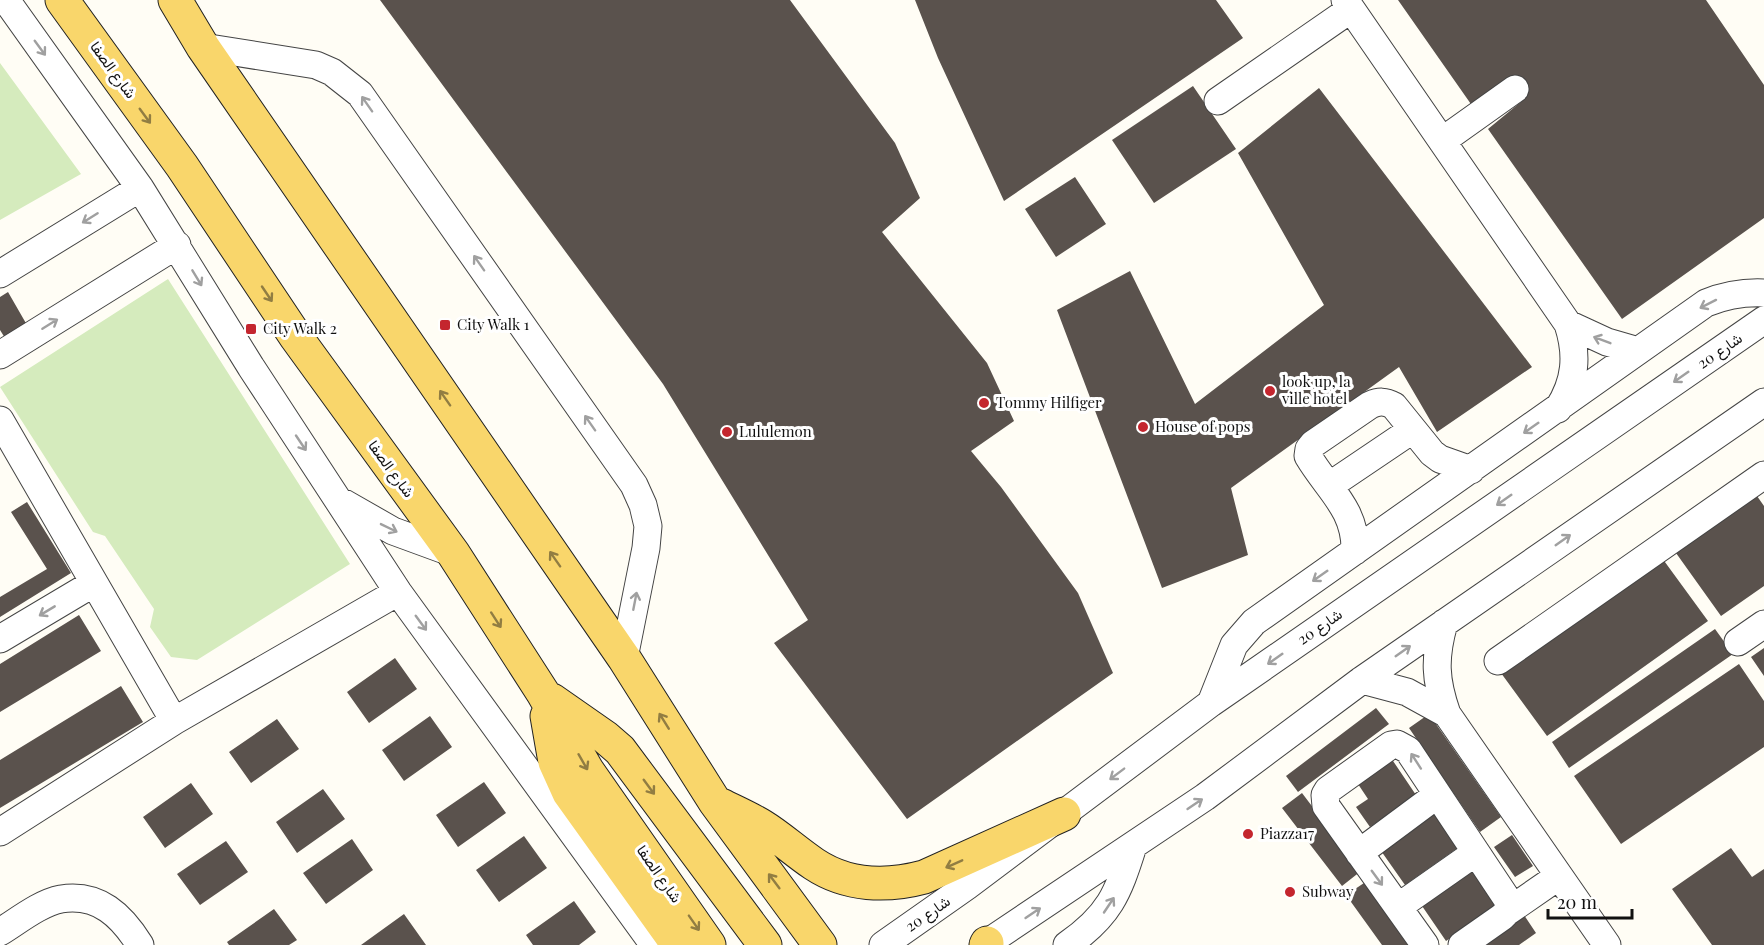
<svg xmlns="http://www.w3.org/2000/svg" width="1764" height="945" font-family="'Playfair Display',Vazirmatn,serif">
  <rect width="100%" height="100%" fill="#fffdf5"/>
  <!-- green -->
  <path fill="#d5ebbd" d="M0 63 81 174 0 220Z
    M168 279 350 564 197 660 171 657 150 627 154 609 105 536 93 532 0 387Z"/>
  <!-- building -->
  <path fill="#5a524d" d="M380 0H790L895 143 920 198 882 232 987 363 1014 421 971 451 1001 487 1078 593 1113 673 907 819 774 643 808 620 663 384Z
    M915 0H1216L1243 38 1004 201 938 58Z
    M1398 0H1706L1764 85V218L1622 319 1488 129 1522 101 1510 81 1473 107Z
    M1193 86 1236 149 1154 203 1112 140Z
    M1319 88 1532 367 1437 432 1399 367 1231 488 1248 555 1162 588 1057 310 1130 271 1195 404 1324 305 1238 153Z
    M1075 177 1106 224 1056 257 1025 209Z
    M8 292 27 325 5 338 0 330V297Z
    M1757 496 1764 506V586L1721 616 1676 553Z
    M27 502 71 573 0 617V597L47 569 11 512Z
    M1662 558 1708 621 1547 736 1501 673Z
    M79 615 101 651 0 712V664Z
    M1715 629 1733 654 1569 768 1552 742Z
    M1764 648V676L1751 657Z
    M395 658 417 689 369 723 347 692Z
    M1739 664 1764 701V747L1621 844 1574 776Z
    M121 686 143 722 0 808V760Z
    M1376 708 1389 724 1298 792 1286 776Z
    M1429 714 1501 817 1480 832 1409 728Z
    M430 716 452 747 404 781 382 750Z
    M277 719 299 749 251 783 229 752Z
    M1389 755 1416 795 1370 827 1356 807 1368 799 1354 778Z
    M484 782 506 813 458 847 436 815Z
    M191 783 213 814 165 848 143 817Z
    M323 789 345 819 297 853 276 822Z
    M1302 793 1361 871 1342 886 1282 808Z
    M1433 810 1459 847 1405 885 1379 848Z
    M1512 835 1533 866 1515 877 1494 847Z
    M524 836 547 868 499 902 476 870Z
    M352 839 373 870 326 904 303 873Z
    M226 841 248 872 200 905 177 874Z
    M1731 848 1752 877 1764 869V945H1712L1672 889Z
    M1473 867 1499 905 1446 941 1420 903Z
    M1367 881 1413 945H1382L1346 895Z
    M574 901 596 932 579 945H533L526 935Z
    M274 909 297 940 289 945H229L227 942Z
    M404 914 426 945H361Z
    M1524 915 1536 933 1519 945H1480Z"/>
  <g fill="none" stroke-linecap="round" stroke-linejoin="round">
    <defs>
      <path id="minor" d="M6 0 140 188 251 367 398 592 654 945
        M1345 0 1568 324C1578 355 1576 381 1558 409
        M203 47 316 65 332 72 360 94 634 485 643 505 648 526 646 548 624 658
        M1218 101 1351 9
        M1442 141 1515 89
        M0 274 140 188
        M1568 324 1607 342 1638 351
        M0 355 177 245
        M0 420 174 721
        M1329 486 1412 430
        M344 503 393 531 453 553
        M1355 551C1356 509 1328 490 1308 456L1309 449 1313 444 1370 405C1379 401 1385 401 1394 406L1432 453 1440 459 1471 470
        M1444 623C1434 658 1435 680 1447 714L1607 945
        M0 639 94 583
        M1738 642 1764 624
        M1498 661 1764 475
        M1362 680 1407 692 1447 714
        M1211 703 1234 645 1254 622 1706 303C1726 295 1743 292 1764 293
        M0 832 174 721 398 592
        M1359 853 1437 795
        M1398 907 1475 853
        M1507 912 1559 876
        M0 932C18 921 40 903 61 899 99 893 122 916 140 945
        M883 945 967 886 1211 703 1764 320
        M984 945 1205 797 1362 680 1764 402
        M1067 945C1109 916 1118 894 1133 846
        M1425 945 1326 806 1325 795 1328 790 1391 745 1397 744 1408 750 1509 902 1507 912 1502 917 1462 945"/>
      <path id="major" d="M62 0 182 166 296 337 453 553 543 693 587 770 709 945
        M175 0 203 47 624 658 715 802 820 945
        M552 700 605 737 620 750 765 945
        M547 716 555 762 569 793 678 945
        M721 805C735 812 749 818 762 826 780 837 796 852 814 864 847 886 887 887 924 877L1064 814
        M986 945 987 943"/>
    </defs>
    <!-- minor casing -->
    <use href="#minor" stroke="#444" stroke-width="29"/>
    <!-- major casing -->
    <use href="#major" stroke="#222" stroke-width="35"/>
    <!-- minor -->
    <use href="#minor" stroke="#fff" stroke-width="27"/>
    <!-- major -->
    <use href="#major" stroke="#f9d66b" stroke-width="33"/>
  </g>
  <!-- one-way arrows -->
  <defs><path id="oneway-shaft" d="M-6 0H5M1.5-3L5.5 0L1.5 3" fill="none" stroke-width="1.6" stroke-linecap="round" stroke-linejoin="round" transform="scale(1.5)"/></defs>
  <g stroke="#a0a0a0">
    <use href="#oneway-shaft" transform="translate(40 48) rotate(54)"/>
    <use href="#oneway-shaft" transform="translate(367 104) rotate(-125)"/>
    <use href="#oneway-shaft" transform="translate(90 218) rotate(148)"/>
    <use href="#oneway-shaft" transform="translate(479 263) rotate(-125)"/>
    <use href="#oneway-shaft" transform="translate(197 278) rotate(59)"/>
    <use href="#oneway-shaft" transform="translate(1708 304) rotate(153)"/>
    <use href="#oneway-shaft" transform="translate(50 324) rotate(-32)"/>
    <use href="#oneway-shaft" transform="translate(1602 340) rotate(-159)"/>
    <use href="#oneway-shaft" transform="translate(1681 377) rotate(145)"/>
    <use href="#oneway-shaft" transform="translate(590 423) rotate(-125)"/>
    <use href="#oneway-shaft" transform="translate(1531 428) rotate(145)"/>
    <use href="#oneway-shaft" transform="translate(301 443) rotate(56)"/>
    <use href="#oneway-shaft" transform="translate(1504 500) rotate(145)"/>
    <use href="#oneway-shaft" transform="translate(389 528) rotate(26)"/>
    <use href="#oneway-shaft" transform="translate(1563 540) rotate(-35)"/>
    <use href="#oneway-shaft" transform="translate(1320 576) rotate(145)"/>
    <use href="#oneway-shaft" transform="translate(635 601) rotate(-79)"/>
    <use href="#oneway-shaft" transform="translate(47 611) rotate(149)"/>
    <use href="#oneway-shaft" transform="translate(421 623) rotate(54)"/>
    <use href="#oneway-shaft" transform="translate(1403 651) rotate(-35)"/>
    <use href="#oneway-shaft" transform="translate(1275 659) rotate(145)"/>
    <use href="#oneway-shaft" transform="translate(1416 761) rotate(-123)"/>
    <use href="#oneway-shaft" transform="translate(1117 774) rotate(143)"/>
    <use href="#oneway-shaft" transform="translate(1195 804) rotate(-34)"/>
    <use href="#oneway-shaft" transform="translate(1377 878) rotate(54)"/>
    <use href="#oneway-shaft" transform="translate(1109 905) rotate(-56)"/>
    <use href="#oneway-shaft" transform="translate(1033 913) rotate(-34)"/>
  </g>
  <g stroke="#917d42">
    <use href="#oneway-shaft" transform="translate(145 116) rotate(54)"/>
    <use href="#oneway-shaft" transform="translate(267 294) rotate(56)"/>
    <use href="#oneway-shaft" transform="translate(445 398) rotate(-125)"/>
    <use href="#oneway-shaft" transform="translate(555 559) rotate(-125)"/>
    <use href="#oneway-shaft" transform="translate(496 620) rotate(57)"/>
    <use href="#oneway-shaft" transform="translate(664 721) rotate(-122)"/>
    <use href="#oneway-shaft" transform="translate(583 762) rotate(60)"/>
    <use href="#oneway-shaft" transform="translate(649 787) rotate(54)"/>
    <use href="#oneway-shaft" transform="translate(954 864) rotate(156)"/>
    <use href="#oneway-shaft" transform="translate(774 881) rotate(-127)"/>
    <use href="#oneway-shaft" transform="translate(694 923) rotate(55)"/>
  </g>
  <!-- markers -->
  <g fill="#c4262e" stroke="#fff" stroke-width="2">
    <rect x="439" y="319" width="12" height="12" rx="3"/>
    <rect x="245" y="323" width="12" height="12" rx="3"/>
    <circle cx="1270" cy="391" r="6"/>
    <circle cx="984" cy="403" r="6"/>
    <circle cx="1143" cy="427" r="6"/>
    <circle cx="727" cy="432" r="6"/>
    <circle cx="1248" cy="834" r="6"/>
    <circle cx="1290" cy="892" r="6"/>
  </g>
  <g text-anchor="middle" stroke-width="6" stroke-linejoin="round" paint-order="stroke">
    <!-- street labels -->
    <g font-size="15" fill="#111" stroke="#fff">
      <text transform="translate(113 70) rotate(54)" y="5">شارع الصفا</text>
      <text transform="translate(1720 351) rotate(-35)" y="5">شارع 20</text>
      <text transform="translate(391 469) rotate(54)" y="5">شارع الصفا</text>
      <text transform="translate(1320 627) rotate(-35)" y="5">شارع 20</text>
      <text transform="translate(659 874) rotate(55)" y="5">شارع الصفا</text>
      <text transform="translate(928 914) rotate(-35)" y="5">شارع 20</text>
    </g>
    <!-- poi labels -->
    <g font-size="15" fill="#111" stroke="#fff" text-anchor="start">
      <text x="457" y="330">City Walk 1</text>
      <text x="263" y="334">City Walk 2</text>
      <text x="1282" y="387">look up, la<tspan x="1282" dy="17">ville hotel</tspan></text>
      <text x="996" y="408">Tommy Hilfiger</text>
      <text x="1155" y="432">House of pops</text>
      <text x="739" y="437">Lululemon</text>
      <text x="1260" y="839">Piazza17</text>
      <text x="1302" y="897">Subway</text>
    </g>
  </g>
  <!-- scale -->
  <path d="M1548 909v9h84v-9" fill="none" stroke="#111111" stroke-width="3"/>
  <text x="1557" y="909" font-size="18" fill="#111111" stroke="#ffffff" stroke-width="4.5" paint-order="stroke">20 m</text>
</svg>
